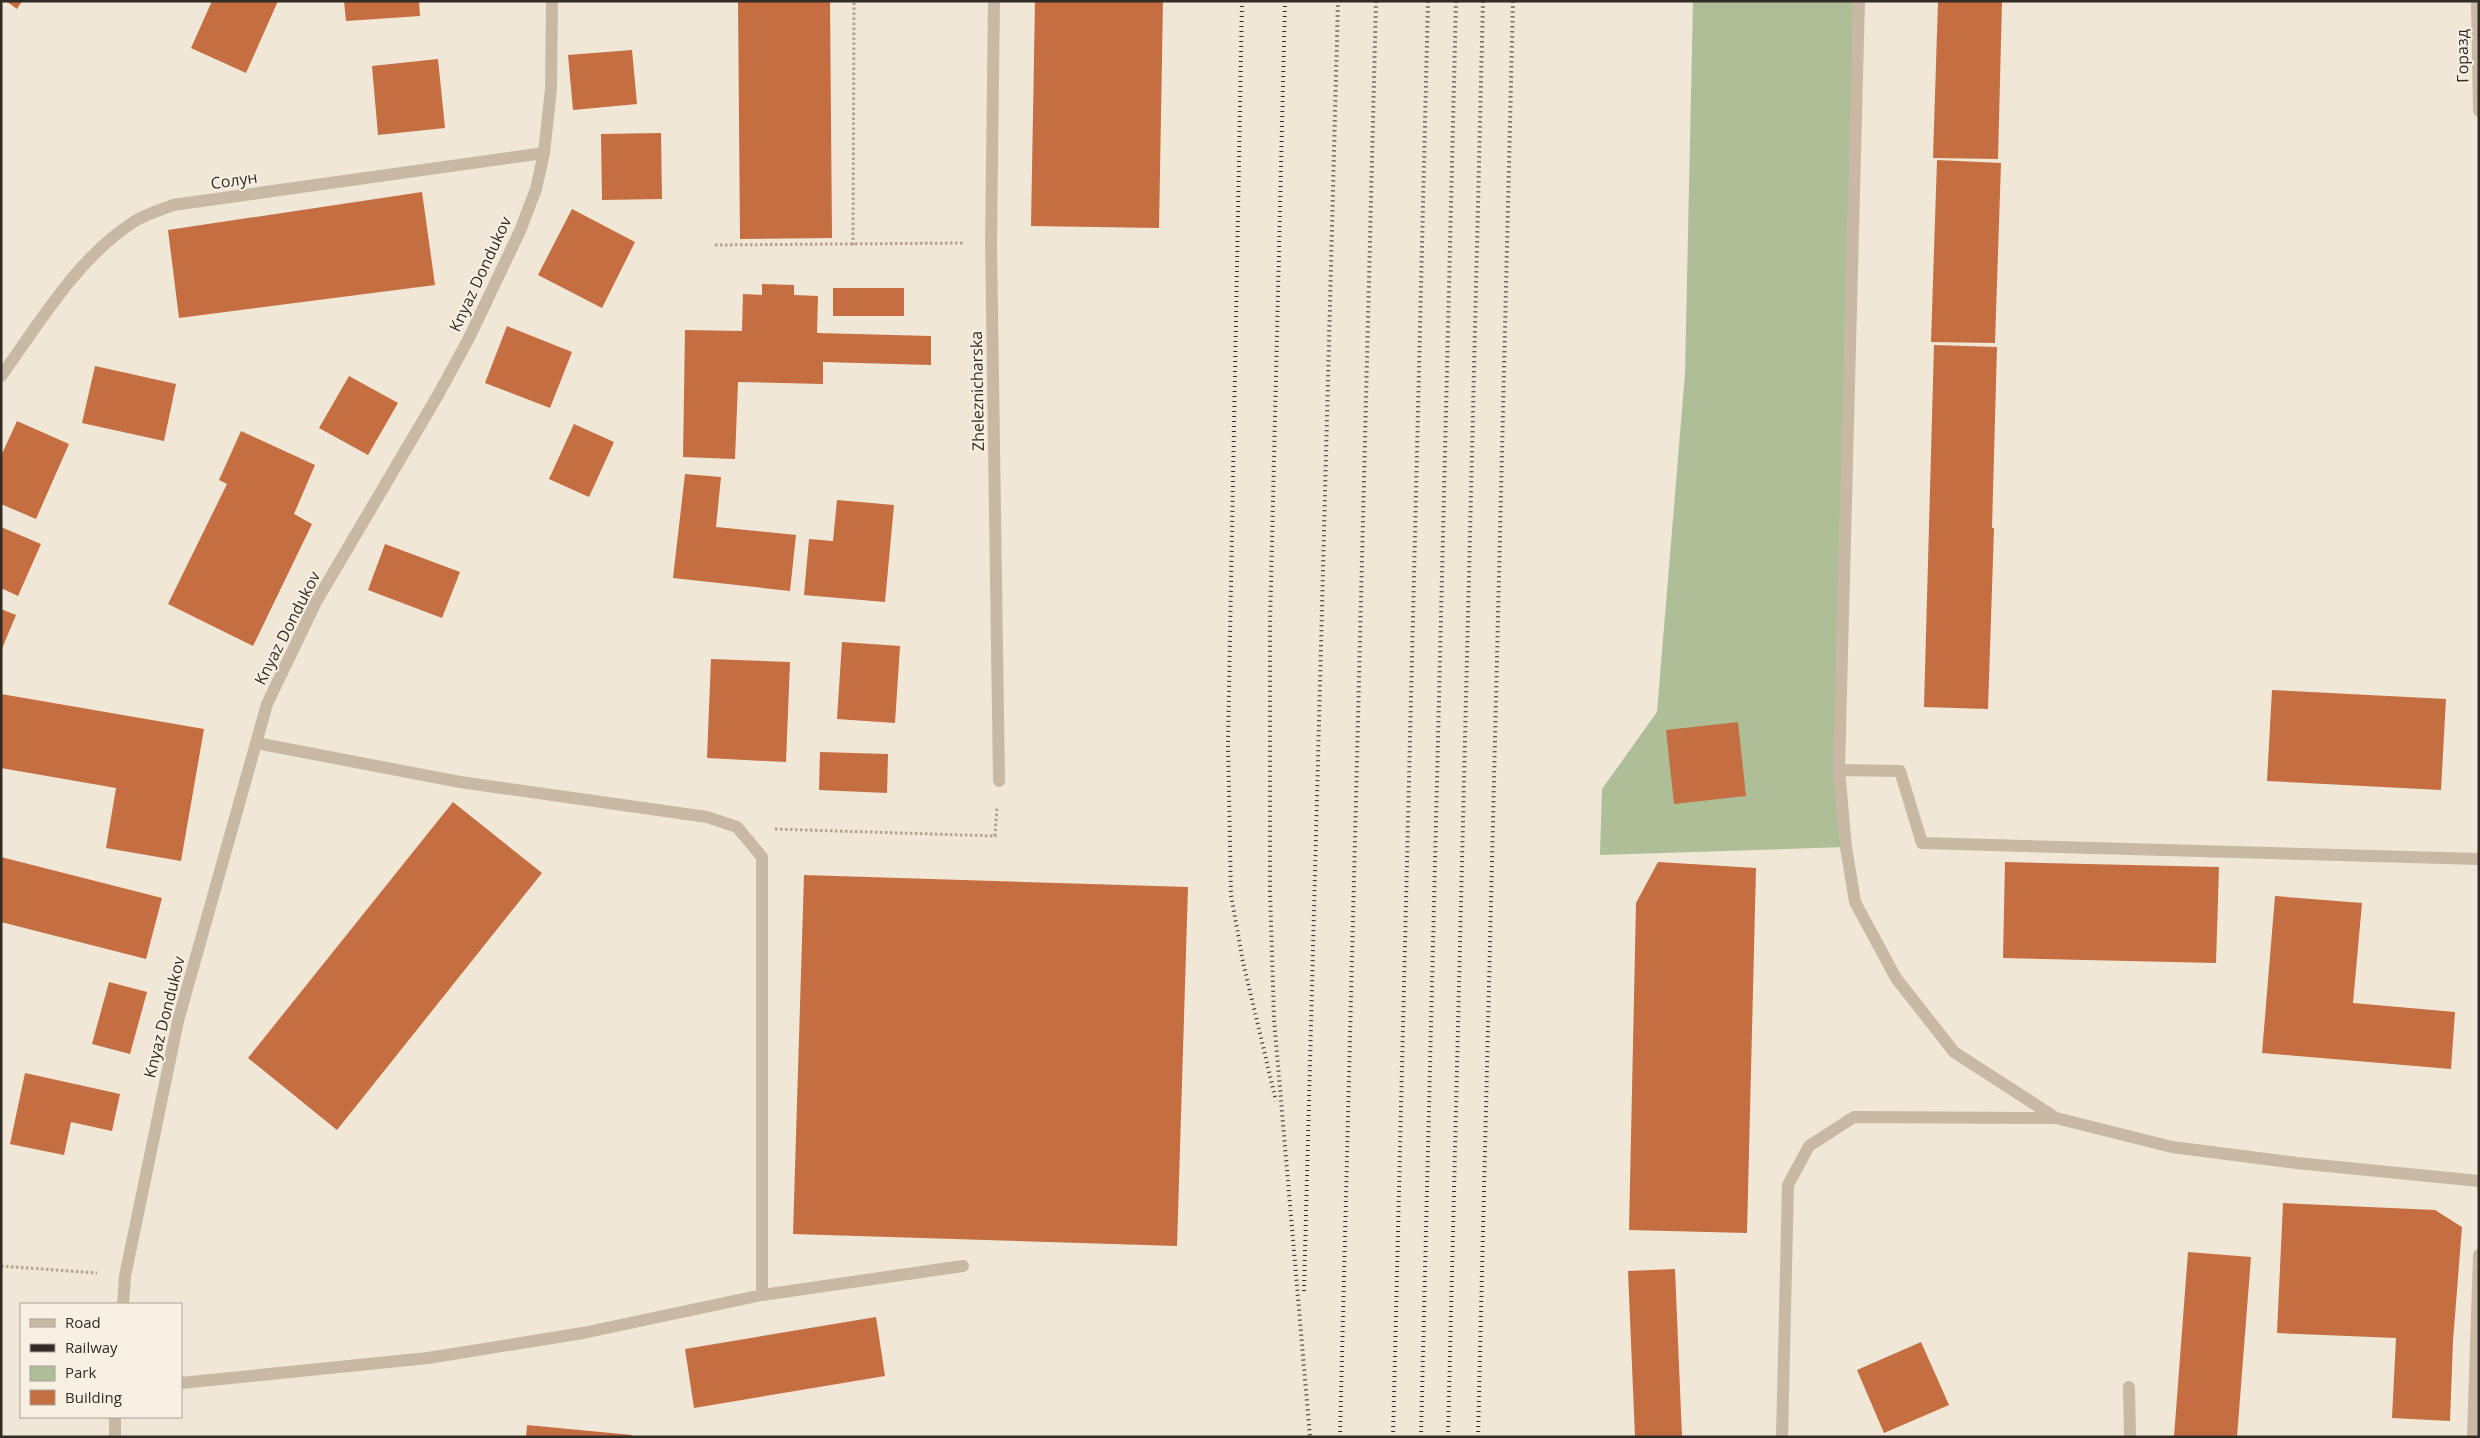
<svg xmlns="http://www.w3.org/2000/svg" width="2480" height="1438" font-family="'Open Sans',sans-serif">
  <rect width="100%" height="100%" fill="#f0e7d7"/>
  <!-- green -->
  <path fill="#aebf98" d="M1693 1H1859L1839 770 1846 847 1600 855 1602 789 1657 712 1685 373Z"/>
  <!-- building -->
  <path fill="#c46e41" d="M6 1H22L17 9Z
    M212 1H278L246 73 191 48Z
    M344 1H419L420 16 346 21Z
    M738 1H830L832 238 740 239Z
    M1035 1H1163L1159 228 1031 226Z
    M1938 1H2002L1998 159 1933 158Z
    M632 50 637 104 573 110 568 55Z
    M438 59 445 128 378 135 372 66Z
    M661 133 662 199 602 200 601 134Z
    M1937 160 2001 163 1995 343 1931 342Z
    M422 192 435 285 179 318 168 230Z
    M572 209 635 242 602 308 538 275Z
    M762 284 794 285V295L818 296 817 333 931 336V365L823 362V384L738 382 735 459 683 457 685 330 742 331 743 294 762 295Z
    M833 288H904V316H833Z
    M507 326 572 352 550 408 485 383Z
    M1934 345 1997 347 1992 528 1968 527 1994 528 1988 709 1924 707Z
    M95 366 176 384 164 441 82 423Z
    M349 376 398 403 368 455 319 428Z
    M17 421 69 444 36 519 1 504V456Z
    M574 424 614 442 589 497 549 479Z
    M241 431 315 465 294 514 312 524 253 646 168 604 227 484 219 480Z
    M685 474 721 477 716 527 796 535 790 591 673 578Z
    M837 500 894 505 885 602 804 595 809 539 833 541Z
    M1 527 41 544 18 596 1 588Z
    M385 544 460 572 442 618 368 590Z
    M1 609 16 615 1 651Z
    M842 642 900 646 895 723 837 719Z
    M711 659 790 662 786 762 707 758Z
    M2272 690 2446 699 2441 790 2267 781Z
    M1 694 204 729 181 861 106 848 116 788 1 768Z
    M1738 722 1746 796 1674 804 1666 730Z
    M820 752 888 754 887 793 819 790Z
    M453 802 542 873 337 1130 248 1058Z
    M1 857 162 898 146 959 1 922Z
    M1658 862 1756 868 1747 1233 1629 1230 1636 903Z
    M2005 862 2219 867 2216 963 2003 958Z
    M804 875 1188 887 1177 1246 793 1234Z
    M2275 896 2362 903 2353 1003 2455 1012 2451 1069 2262 1053Z
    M109 982 147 992 130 1054 92 1044Z
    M25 1073 120 1094 112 1131 71 1122 64 1155 10 1144Z
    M2283 1203 2435 1210 2462 1227 2453 1341 2450 1421 2392 1418 2396 1338 2277 1333Z
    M2188 1252 2251 1257 2237 1437H2174Z
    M1675 1269 1682 1437H1635L1628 1271Z
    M876 1317 885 1376 694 1408 685 1349Z
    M1921 1342 1949 1405 1884 1433 1857 1370Z
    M527 1425 632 1435V1437H526Z"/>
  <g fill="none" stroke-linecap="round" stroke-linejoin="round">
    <!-- path -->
    <path stroke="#b3a28e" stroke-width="3" stroke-dasharray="2.5 2.5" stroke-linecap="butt" d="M715 245 965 243
      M853 245 854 1
      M775 829 995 836 997 807
      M1 1266 97 1273"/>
    <!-- minor -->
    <path stroke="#c8b8a4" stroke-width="12" d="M994 1 991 242 999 781
      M1859 1 1839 770 1846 847 1855 902 1896 978 1954 1052 2056 1118
      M2477 1 2479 111
      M1 376C41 321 77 258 135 221 146 214 161 210 173 205L544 153
      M256 743 460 782 707 817 737 827 762 857V1295
      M1839 770 1900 771 1922 843 2479 859
      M123 1304 125 1276 178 1021 267 704 316 602 438 395 469 338 520 231 536 189 544 153 551 89 552 1
      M181 1383 428 1358 583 1333 762 1295 963 1266
      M2129 1387 2130 1437
      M115 1437V1417
      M1782 1437 1788 1185 1809 1146 1854 1117 2056 1118 2172 1147 2297 1163 2479 1181
      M2473 1437 2479 1255"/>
    <!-- rail -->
    <path stroke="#332b25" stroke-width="4" stroke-dasharray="1 4" stroke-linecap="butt" d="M1242 1 1228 743 1231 895 1243 962 1276 1101
      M1285 1 1270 625V891L1274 1019 1310 1437
      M1304 1291 1338 1
      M1340 1437 1376 1
      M1393 1437 1428 1
      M1421 1437 1456 1
      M1448 1437 1483 1
      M1478 1437 1513 1"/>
  </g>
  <g text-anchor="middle" stroke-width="4" stroke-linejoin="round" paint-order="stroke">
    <!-- street labels -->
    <g font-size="16" fill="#332b25" stroke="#f8f1e3">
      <text transform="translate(2462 56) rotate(-91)" y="6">Горазд</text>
      <text transform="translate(234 180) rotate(-8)" y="6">Солун</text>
      <text transform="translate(480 274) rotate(-65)" y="6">Knyaz Dondukov</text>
      <text transform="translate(977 391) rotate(-91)" y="6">Zheleznicharska</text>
      <text transform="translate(287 628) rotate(-63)" y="6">Knyaz Dondukov</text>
      <text transform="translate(164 1017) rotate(-76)" y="6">Knyaz Dondukov</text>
    </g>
  </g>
  <!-- border -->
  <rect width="2480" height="1438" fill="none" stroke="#332b25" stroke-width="5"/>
  <!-- legend -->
  <rect x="20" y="1303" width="162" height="115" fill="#f8f1e3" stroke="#a9a297"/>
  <rect x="30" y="1319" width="25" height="8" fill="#c8b8a4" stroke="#a9a297"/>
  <text x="65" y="1328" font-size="15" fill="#332b25">Road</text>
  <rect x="30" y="1344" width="25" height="8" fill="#332b25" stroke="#a9a297"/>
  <text x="65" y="1353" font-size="15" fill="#332b25">Railway</text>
  <rect x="30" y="1366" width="25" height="15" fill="#aebf98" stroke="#a9a297"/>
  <text x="65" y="1378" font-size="15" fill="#332b25">Park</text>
  <rect x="30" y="1390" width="25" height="15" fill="#c46e41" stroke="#a9a297"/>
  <text x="65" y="1403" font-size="15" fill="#332b25">Building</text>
</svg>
